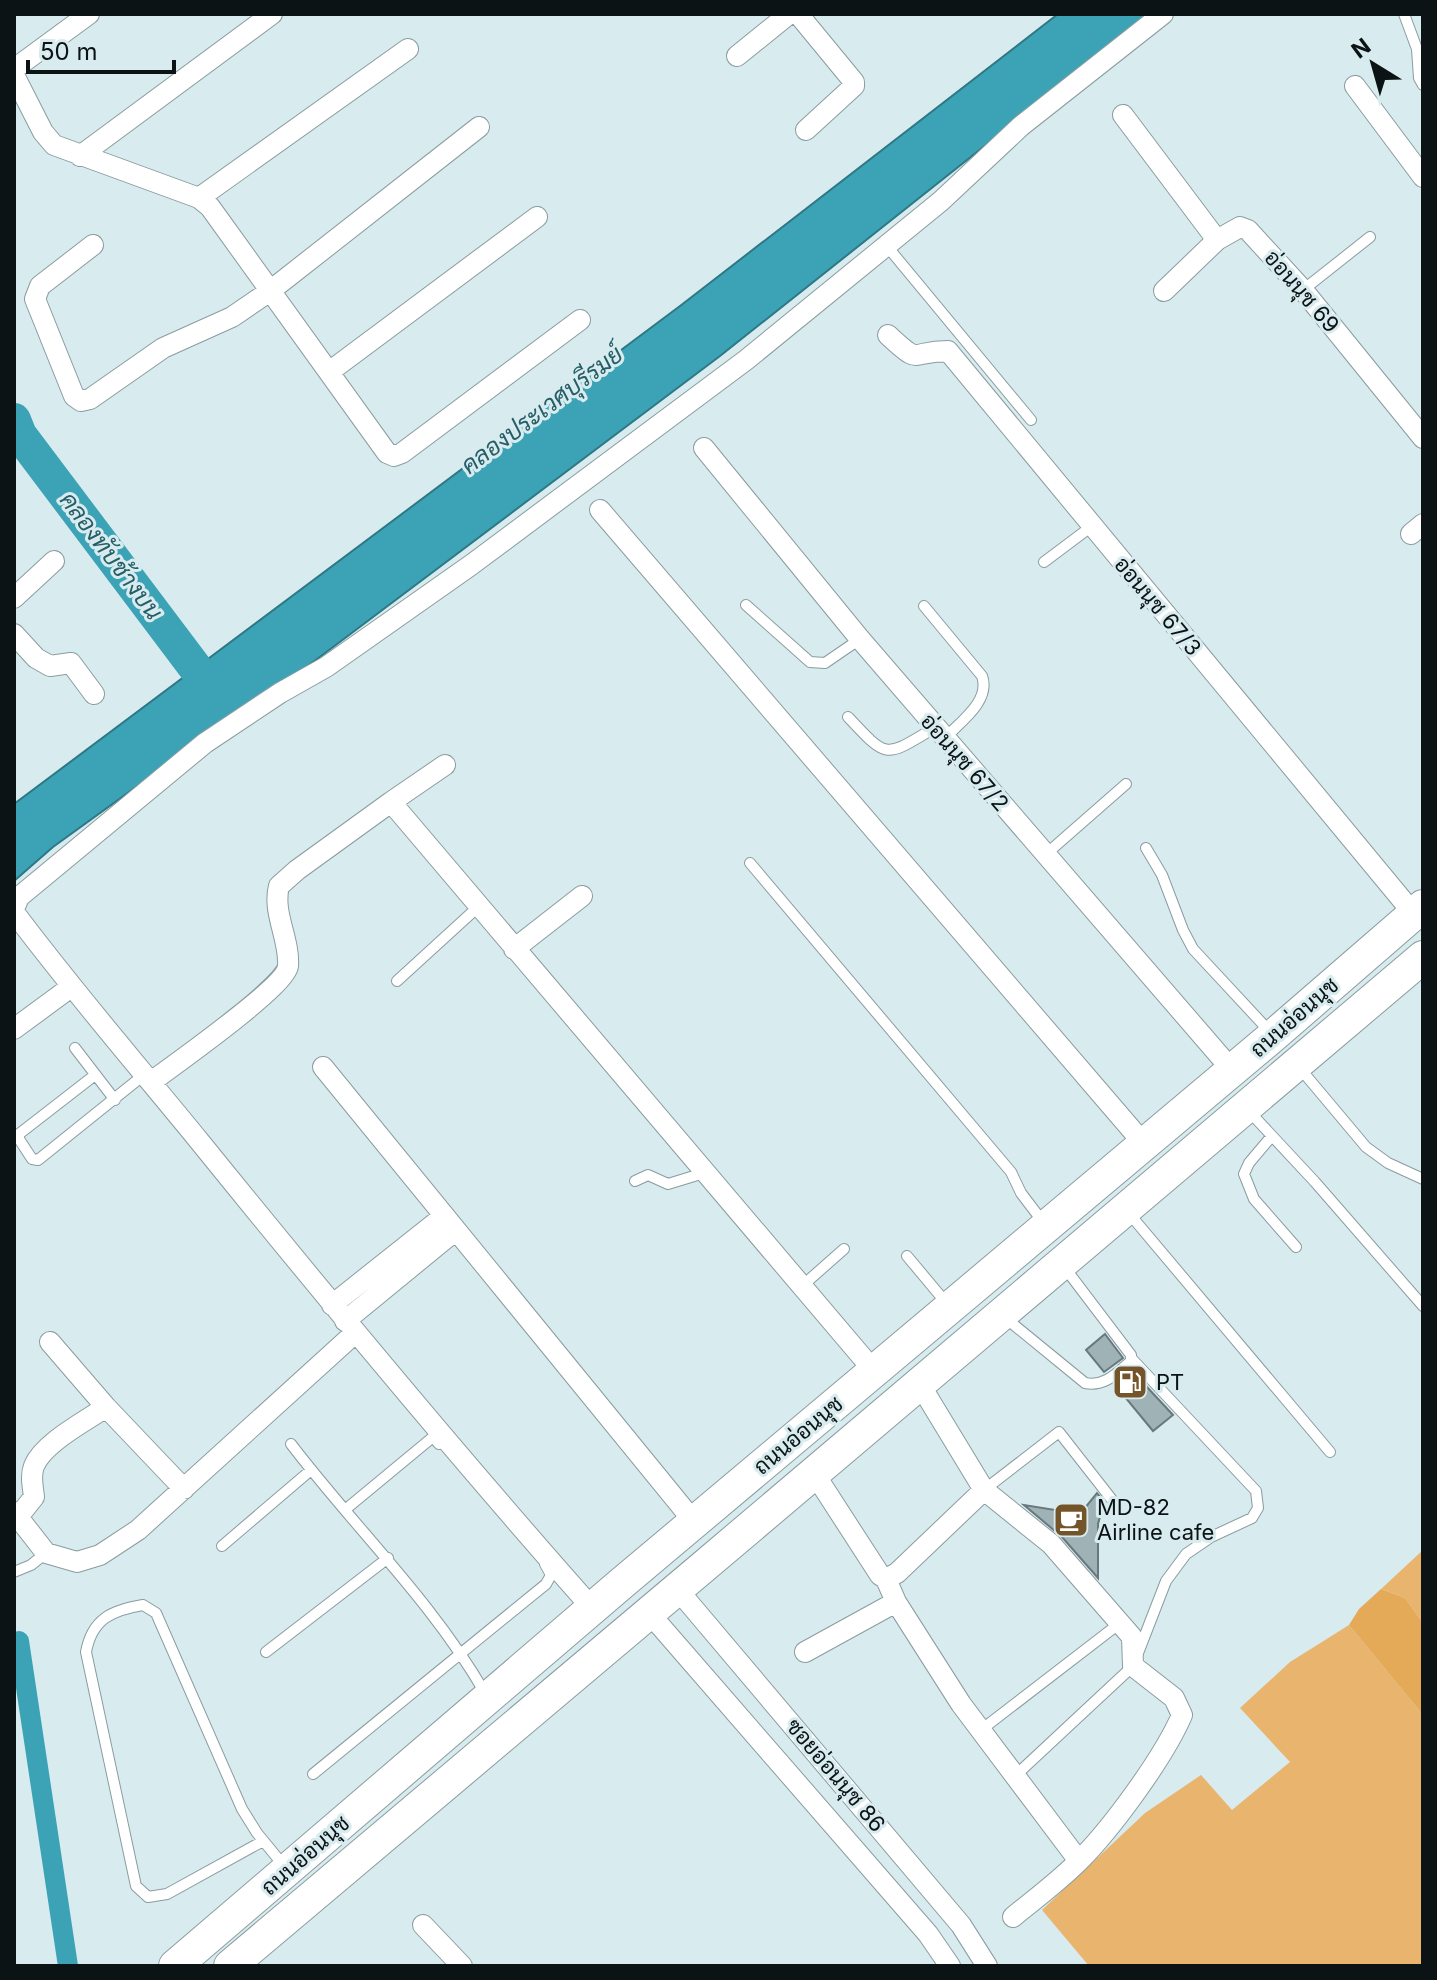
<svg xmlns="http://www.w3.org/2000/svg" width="1437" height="1980" font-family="Inter,Sarabun,sans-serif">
  <rect width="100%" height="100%" fill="#d8ebef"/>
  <!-- green -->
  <path fill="#e9b56e" d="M1423 1550V1623L1405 1598 1381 1589Z
    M1349 1625 1423 1715V1966H1089L1042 1910 1145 1813 1201 1775 1232 1810 1290 1762 1240 1708 1290 1662Z"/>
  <!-- forest -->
  <path fill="#e4aa58" d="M1381 1589 1405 1598 1423 1623V1715L1349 1625 1359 1609Z"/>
  <!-- water -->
  <path fill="#3ca3b6" stroke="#2e7885" stroke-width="2" d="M1058 14H1151L720 356 256 705 219 727 53 847 14 881V804L680 306Z"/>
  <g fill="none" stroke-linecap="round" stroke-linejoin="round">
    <!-- canal -->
    <path stroke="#3ca3b6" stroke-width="20" d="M14 1646 19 1641 68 1966"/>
    <!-- river -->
    <path stroke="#3ca3b6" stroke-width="34" d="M14 420 20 435 212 690"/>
  </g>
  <!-- building -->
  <path fill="#9fb2b6" stroke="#68797d" stroke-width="2" d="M1105 1334 1123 1358 1104 1372 1086 1350Z
    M1132 1371 1173 1415 1153 1431 1115 1385Z
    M1097 1493 1104 1502 1098 1524V1578L1062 1537 1024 1505 1080 1514Z"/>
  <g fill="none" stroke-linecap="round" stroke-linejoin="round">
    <defs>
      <path id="lane" d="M1404 14 1417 49 1419 78 1423 85
        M886 245 1031 420
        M1303 290 1370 237
        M1044 562 1092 526
        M746 605 810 662 825 663 860 639
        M924 606 982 676C991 701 960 722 945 738
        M848 717C889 761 885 757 936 727
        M1146 848 1162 875 1183 930 1193 949 1272 1034
        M1045 855 1126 784
        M750 863 1011 1172 1021 1193 1043 1222
        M397 981 478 907
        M75 1048 115 1100
        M1298 1066 1366 1147 1388 1163 1423 1179
        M95 1075 19 1134V1139L32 1159 38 1160 145 1074
        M1247 1109 1315 1182 1423 1306
        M1271 1137 1249 1163 1244 1174 1254 1199 1296 1247
        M635 1181 648 1175 668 1184 704 1173
        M1127 1211 1330 1452
        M907 1256 948 1305
        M801 1287 844 1249
        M1003 1316 1085 1383C1105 1387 1117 1373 1131 1361V1355L1065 1268
        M291 1444C355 1528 432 1601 485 1693
        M984 1490 1059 1432 1113 1501
        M346 1509 433 1437 439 1444
        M222 1546 311 1470
        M14 1572 31 1565 46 1553
        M266 1652 388 1558
        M981 1730 1120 1623
        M313 1774 546 1584 551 1575 545 1564
        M1016 1775 1133 1666 1166 1581 1186 1554 1211 1537 1252 1518 1258 1508 1256 1491 1132 1359
        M263 1841 167 1894 148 1897 136 1886 86 1652C92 1619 112 1610 143 1605L156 1613 242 1809 257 1833 284 1866"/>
      <path id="street" d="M798 14 854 82V86L806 130
        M737 56 789 14
        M14 69 89 14
        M14 75 43 132 54 145 199 198 210 207 387 453 394 456 402 453 580 320
        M1355 86 1423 177
        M1123 115 1217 240
        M80 156 272 14
        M199 198 408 49
        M93 245 40 286 35 299 74 396 81 401 90 399 163 348 232 317 270 291 479 127
        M1164 291 1217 240 1240 227 1248 230 1303 290 1423 438
        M888 335C922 367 909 351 948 351L1413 913
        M329 372 537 217
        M704 448 860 639 1232 1070
        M600 510 1144 1144
        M1411 534 1423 524
        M14 598 54 561
        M14 634 36 658 50 666 71 663 94 694
        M391 802 445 765
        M14 909 19 897 205 743 280 693 326 667 471 565 746 360 941 201 1021 126 1163 14
        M14 912C73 991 138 1066 200 1142 328 1300 458 1457 593 1609
        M514 949 582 896
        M14 1029 71 987
        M323 1067 695 1523
        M151 1082C174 1065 286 986 288 966 290 939 272 913 279 886L297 870 391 802 874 1371
        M332 1305 444 1216
        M345 1321 456 1230
        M50 1342 106 1407
        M814 1473 880 1575 886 1579 897 1573 984 1490 919 1383
        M984 1490 1051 1544 1132 1637 1133 1666 1174 1698 1182 1715C1164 1757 1112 1828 1079 1861 1059 1881 1035 1899 1013 1917
        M14 1512 46 1553 77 1562 100 1555 138 1530 355 1333
        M18 1517 34 1497C33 1487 30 1476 34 1466 43 1443 86 1421 106 1407L184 1489
        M886 1579 896 1602 961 1704 1079 1861
        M678 1590 961 1925 987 1966
        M650 1614 928 1934 950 1966
        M805 1652 896 1602
        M423 1925 462 1966"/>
      <path id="primary" d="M175 1966 622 1583 1273 1036 1423 906
        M230 1966C629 1631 1025 1294 1423 957"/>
    </defs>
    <!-- lane casing -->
    <use href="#lane" stroke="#8a9ca0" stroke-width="12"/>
    <!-- street casing -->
    <use href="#street" stroke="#8a9ca0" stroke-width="22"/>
    <!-- primary casing -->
    <use href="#primary" stroke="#8a9ca0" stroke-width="34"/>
    <!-- lane -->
    <use href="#lane" stroke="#fff" stroke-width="10"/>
    <!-- street -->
    <use href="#street" stroke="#fff" stroke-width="20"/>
    <!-- primary -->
    <use href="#primary" stroke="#fff" stroke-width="32"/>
  </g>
  <!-- icons -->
  <defs>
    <symbol id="fuel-square" viewBox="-11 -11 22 22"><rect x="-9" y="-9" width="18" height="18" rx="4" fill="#74552a" stroke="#d8ebef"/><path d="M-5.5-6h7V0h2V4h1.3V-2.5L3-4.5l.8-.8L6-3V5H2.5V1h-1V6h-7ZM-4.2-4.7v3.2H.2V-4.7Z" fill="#fff"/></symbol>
    <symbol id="cafe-square" viewBox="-11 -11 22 22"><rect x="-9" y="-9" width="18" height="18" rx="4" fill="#74552a" stroke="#d8ebef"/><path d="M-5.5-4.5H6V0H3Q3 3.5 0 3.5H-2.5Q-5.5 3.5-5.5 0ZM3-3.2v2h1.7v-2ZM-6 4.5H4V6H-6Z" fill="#fff"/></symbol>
  </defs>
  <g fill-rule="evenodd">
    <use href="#fuel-square" x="1110" y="1362" width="40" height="40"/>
    <use href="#cafe-square" x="1051" y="1500" width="40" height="40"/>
  </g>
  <g text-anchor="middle" stroke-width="6" stroke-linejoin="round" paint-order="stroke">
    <!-- street labels -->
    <g font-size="22" fill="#0c1314" stroke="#d8ebef">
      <text transform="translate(1302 291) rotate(49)" y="8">อ่อนนุช 69</text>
      <text transform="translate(1158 606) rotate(50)" y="8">อ่อนนุช 67/3</text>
      <text transform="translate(965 762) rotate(49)" y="8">อ่อนนุช 67/2</text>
      <text transform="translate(1294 1017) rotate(-41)" y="8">ถนนอ่อนนุช</text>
      <text transform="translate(798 1435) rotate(-40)" y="8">ถนนอ่อนนุช</text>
      <text transform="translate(836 1775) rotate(50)" y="8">ซอยอ่อนนุช 86</text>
      <text transform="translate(305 1855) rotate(-41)" y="8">ถนนอ่อนนุช</text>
    </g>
    <!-- poi labels -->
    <g font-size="22" fill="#0c1314" stroke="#d8ebef" text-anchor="start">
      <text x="1156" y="1390">PT</text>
      <text x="1097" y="1515">MD-82<tspan x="1097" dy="25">Airline cafe</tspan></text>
    </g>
    <!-- water labels -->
    <g font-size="24" font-style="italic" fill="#265e68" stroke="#d8ebef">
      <text transform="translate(542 410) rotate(-37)" y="8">คลองประเวศบุรีรมย์</text>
      <text transform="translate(111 556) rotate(53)" y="8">คลองทับช้างบน</text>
    </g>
  </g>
  <!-- border -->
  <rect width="1437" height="1980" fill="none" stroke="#0c1314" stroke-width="32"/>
  <!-- north arrow -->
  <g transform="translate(1373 64) rotate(323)" stroke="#d8ebef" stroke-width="6" paint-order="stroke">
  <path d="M0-6L14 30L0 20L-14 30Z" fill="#0c1314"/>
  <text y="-12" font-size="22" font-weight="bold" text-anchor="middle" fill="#0c1314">N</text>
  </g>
  <!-- scale -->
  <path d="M28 60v12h146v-12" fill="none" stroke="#0c1314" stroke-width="4"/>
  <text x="40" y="60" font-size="24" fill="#0c1314" stroke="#d8ebef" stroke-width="6" paint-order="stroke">50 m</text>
</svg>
